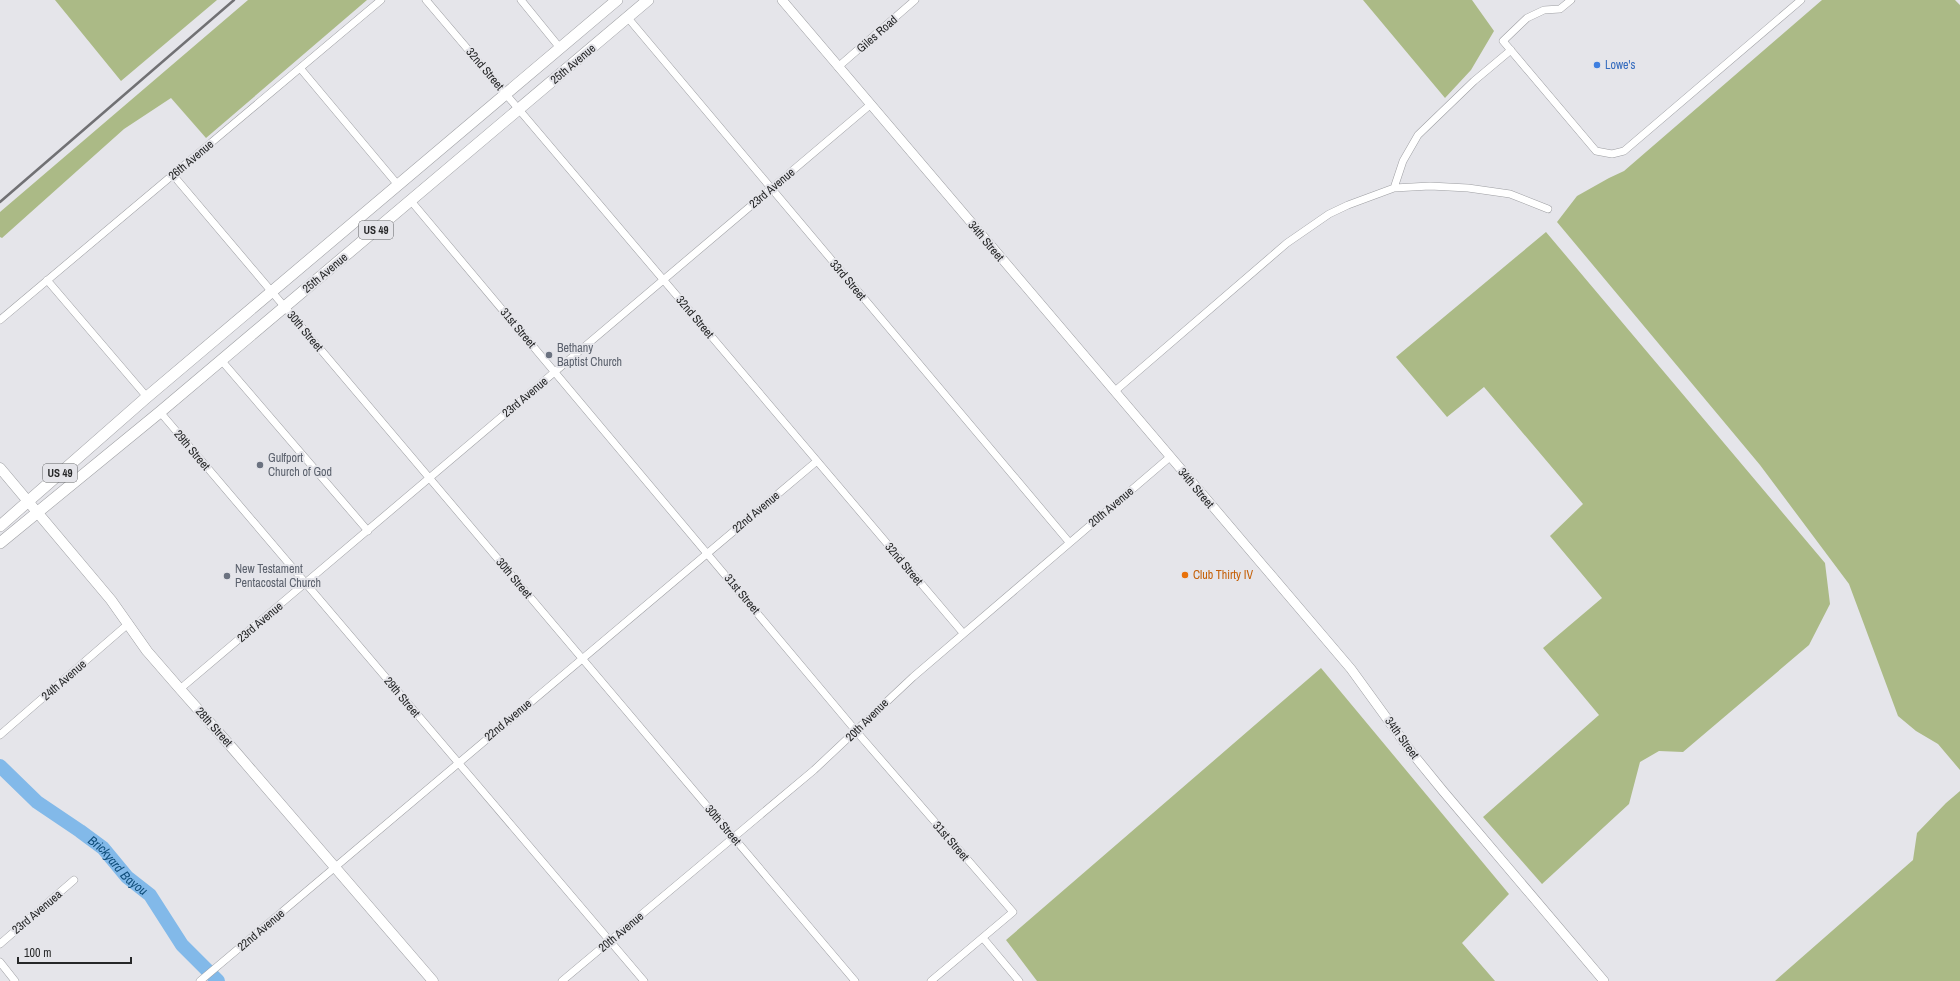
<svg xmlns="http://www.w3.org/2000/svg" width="1960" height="981" font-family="'Archivo Narrow',sans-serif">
  <rect width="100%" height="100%" fill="#e5e5ea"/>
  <!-- green -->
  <path fill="#abba86" d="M55 0H217L121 81Z
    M248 0H367L206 138 171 98 124 129 2 238 0 237V212Z
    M1363 0H1472L1494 31 1471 70 1445 98Z
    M1822 0H1955L1960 5V770L1938 744 1916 731 1898 716 1849 584 1760 465 1557 222 1577 196 1609 178 1624 171Z
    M1546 232 1825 563 1830 604 1809 645 1683 752 1659 751 1640 762 1629 804 1542 884 1483 817 1599 715 1543 648 1602 598 1550 536 1583 504 1484 387 1447 417 1396 357Z
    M1321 668 1509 894 1462 943 1495 981H1037L1006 940Z
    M1960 791V981H1775L1913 860 1917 833 1946 803Z"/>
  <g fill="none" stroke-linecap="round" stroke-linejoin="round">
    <!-- river -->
    <path stroke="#82b9e9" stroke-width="14" id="s1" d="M0 766 37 802 80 831 103 848 127 877 150 895 182 945 218 981"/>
    <defs>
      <path id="minor" d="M426 0 963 633
        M521 0 560 48
        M1571 0 1560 9 1544 10 1527 18 1503 41 1596 151 1612 154 1624 151 1801 0
        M628 18 1069 542
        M838 67 915 0
        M300 68 398 185
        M173 175 855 981
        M1394 188 1403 161 1418 135 1474 81 1511 50
        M411 201 856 731 1013 912 931 981
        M47 280 147 397
        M0 320 381 0
        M221 360 368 531
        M1115 391 1287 243 1329 214 1348 205 1394 188 1430 186 1468 188 1510 194 1548 209
        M160 412 644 981
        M180 689 870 105
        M0 735 128 624
        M983 938 1019 981
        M0 944 74 880
        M0 962 15 981
        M200 981 817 461
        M562 981 814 770 913 677 1170 457"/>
      <path id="tertiary" d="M782 0 1351 669 1412 753 1443 791 1604 981"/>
      <path id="secondary" d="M0 468 111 600 147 651 180 689 234 750 433 981"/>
      <path id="primary" d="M0 526 147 397 617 0
        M0 543 160 412 648 0"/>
    </defs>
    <!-- minor casing -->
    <use href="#minor" stroke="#9d9ea2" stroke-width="8"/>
    <!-- tertiary casing -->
    <use href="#tertiary" stroke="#9d9ea2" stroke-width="10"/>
    <!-- secondary casing -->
    <use href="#secondary" stroke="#9d9ea2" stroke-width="11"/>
    <!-- primary casing -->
    <use href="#primary" stroke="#9d9ea2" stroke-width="12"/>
    <!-- minor -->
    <use href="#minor" stroke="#fff" stroke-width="7"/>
    <!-- tertiary -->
    <use href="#tertiary" stroke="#fff" stroke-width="9"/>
    <!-- secondary -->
    <use href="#secondary" stroke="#fff" stroke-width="10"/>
    <!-- primary -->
    <use href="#primary" stroke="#fff" stroke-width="11"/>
    <!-- rail -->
    <path stroke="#717174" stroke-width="2.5" d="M0 202 234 0"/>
  </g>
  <!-- markers -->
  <circle fill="#3f7fe0" stroke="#e5e5ea" stroke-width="1.5" cx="1597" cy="65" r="4"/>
  <g fill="#6b7280" stroke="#e5e5ea" stroke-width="1.5">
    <circle cx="549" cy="355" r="4"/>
    <circle cx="260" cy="465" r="4"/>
    <circle cx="227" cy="576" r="4"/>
  </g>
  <circle fill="#e8710a" stroke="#e5e5ea" stroke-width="1.5" cx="1185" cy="575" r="4"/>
  <g text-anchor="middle" stroke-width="4" stroke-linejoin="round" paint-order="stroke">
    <!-- shield labels -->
    <g fill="#e5e5ea" stroke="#5f6062" stroke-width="1">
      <rect x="359" y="221" width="34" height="18" rx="3"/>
      <rect x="43" y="464" width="34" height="18" rx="3"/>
    </g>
    <g font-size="11" font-weight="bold" fill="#262728">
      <text x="376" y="234">US 49</text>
      <text x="60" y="477">US 49</text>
    </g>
    <!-- street labels -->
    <g font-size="12" fill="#262728" stroke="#e5e5ea">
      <text transform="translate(877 34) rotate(-41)" y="4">Giles Road</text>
      <text transform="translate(573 64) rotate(-40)" y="4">25th Avenue</text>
      <text transform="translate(485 69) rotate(50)" y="4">32nd Street</text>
      <text transform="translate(191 160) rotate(-40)" y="4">26th Avenue</text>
      <text transform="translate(772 188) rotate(-40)" y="4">23rd Avenue</text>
      <text transform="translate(986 241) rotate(50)" y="4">34th Street</text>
      <text transform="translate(325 273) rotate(-40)" y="4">25th Avenue</text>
      <text transform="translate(848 280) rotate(50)" y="4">33rd Street</text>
      <text transform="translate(695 317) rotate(50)" y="4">32nd Street</text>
      <text transform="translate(518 328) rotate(50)" y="4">31st Street</text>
      <text transform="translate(305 331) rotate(50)" y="4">30th Street</text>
      <text transform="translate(525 397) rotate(-40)" y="4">23rd Avenue</text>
      <text transform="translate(192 450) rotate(50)" y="4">29th Street</text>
      <text transform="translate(1196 488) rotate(50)" y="4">34th Street</text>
      <text transform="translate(1111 507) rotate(-40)" y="4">20th Avenue</text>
      <text transform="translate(756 512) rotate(-40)" y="4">22nd Avenue</text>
      <text transform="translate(904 564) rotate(50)" y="4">32nd Street</text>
      <text transform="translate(514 578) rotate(50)" y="4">30th Street</text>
      <text transform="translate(742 594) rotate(50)" y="4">31st Street</text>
      <text transform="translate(260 622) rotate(-40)" y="4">23rd Avenue</text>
      <text transform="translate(64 680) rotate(-41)" y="4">24th Avenue</text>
      <text transform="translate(402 697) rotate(50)" y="4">29th Street</text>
      <text transform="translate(508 720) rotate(-40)" y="4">22nd Avenue</text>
      <text transform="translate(867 720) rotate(-45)" y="4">20th Avenue</text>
      <text transform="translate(214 727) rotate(48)" y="4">28th Street</text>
      <text transform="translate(1402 738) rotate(54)" y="4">34th Street</text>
      <text transform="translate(723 825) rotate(50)" y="4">30th Street</text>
      <text transform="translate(951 841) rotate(49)" y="4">31st Street</text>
      <text transform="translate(37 912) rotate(-40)" y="4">23rd Avenuea</text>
      <text transform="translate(261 930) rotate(-40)" y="4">22nd Avenue</text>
      <text transform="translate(621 932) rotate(-40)" y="4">20th Avenue</text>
    </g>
    <!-- shop labels -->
    <g font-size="12" fill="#366cbe" stroke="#e5e5ea" text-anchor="start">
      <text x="1605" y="69">Lowe's</text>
    </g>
    <!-- worship labels -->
    <g font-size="12" fill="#5b616d" stroke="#e5e5ea" text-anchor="start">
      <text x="557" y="352">Bethany<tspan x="557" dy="14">Baptist Church</tspan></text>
      <text x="268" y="462">Gulfport<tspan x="268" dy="14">Church of God</tspan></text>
      <text x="235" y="573">New Testament<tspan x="235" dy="14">Pentacostal Church</tspan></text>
    </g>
    <!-- food labels -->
    <g font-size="12" fill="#c56008" stroke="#e5e5ea" text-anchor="start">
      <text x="1193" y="579">Club Thirty IV</text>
    </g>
    <!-- water labels -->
    <g font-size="13" font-style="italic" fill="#114f7c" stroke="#e5e5ea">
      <text dy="5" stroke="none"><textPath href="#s1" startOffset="155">Brickyard Bayou</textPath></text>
    </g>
  </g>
  <!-- scale -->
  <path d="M18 957v6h113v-6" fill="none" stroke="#262728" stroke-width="2"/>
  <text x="24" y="957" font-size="12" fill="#262728" stroke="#e5e5ea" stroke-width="3" paint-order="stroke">100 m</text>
</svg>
